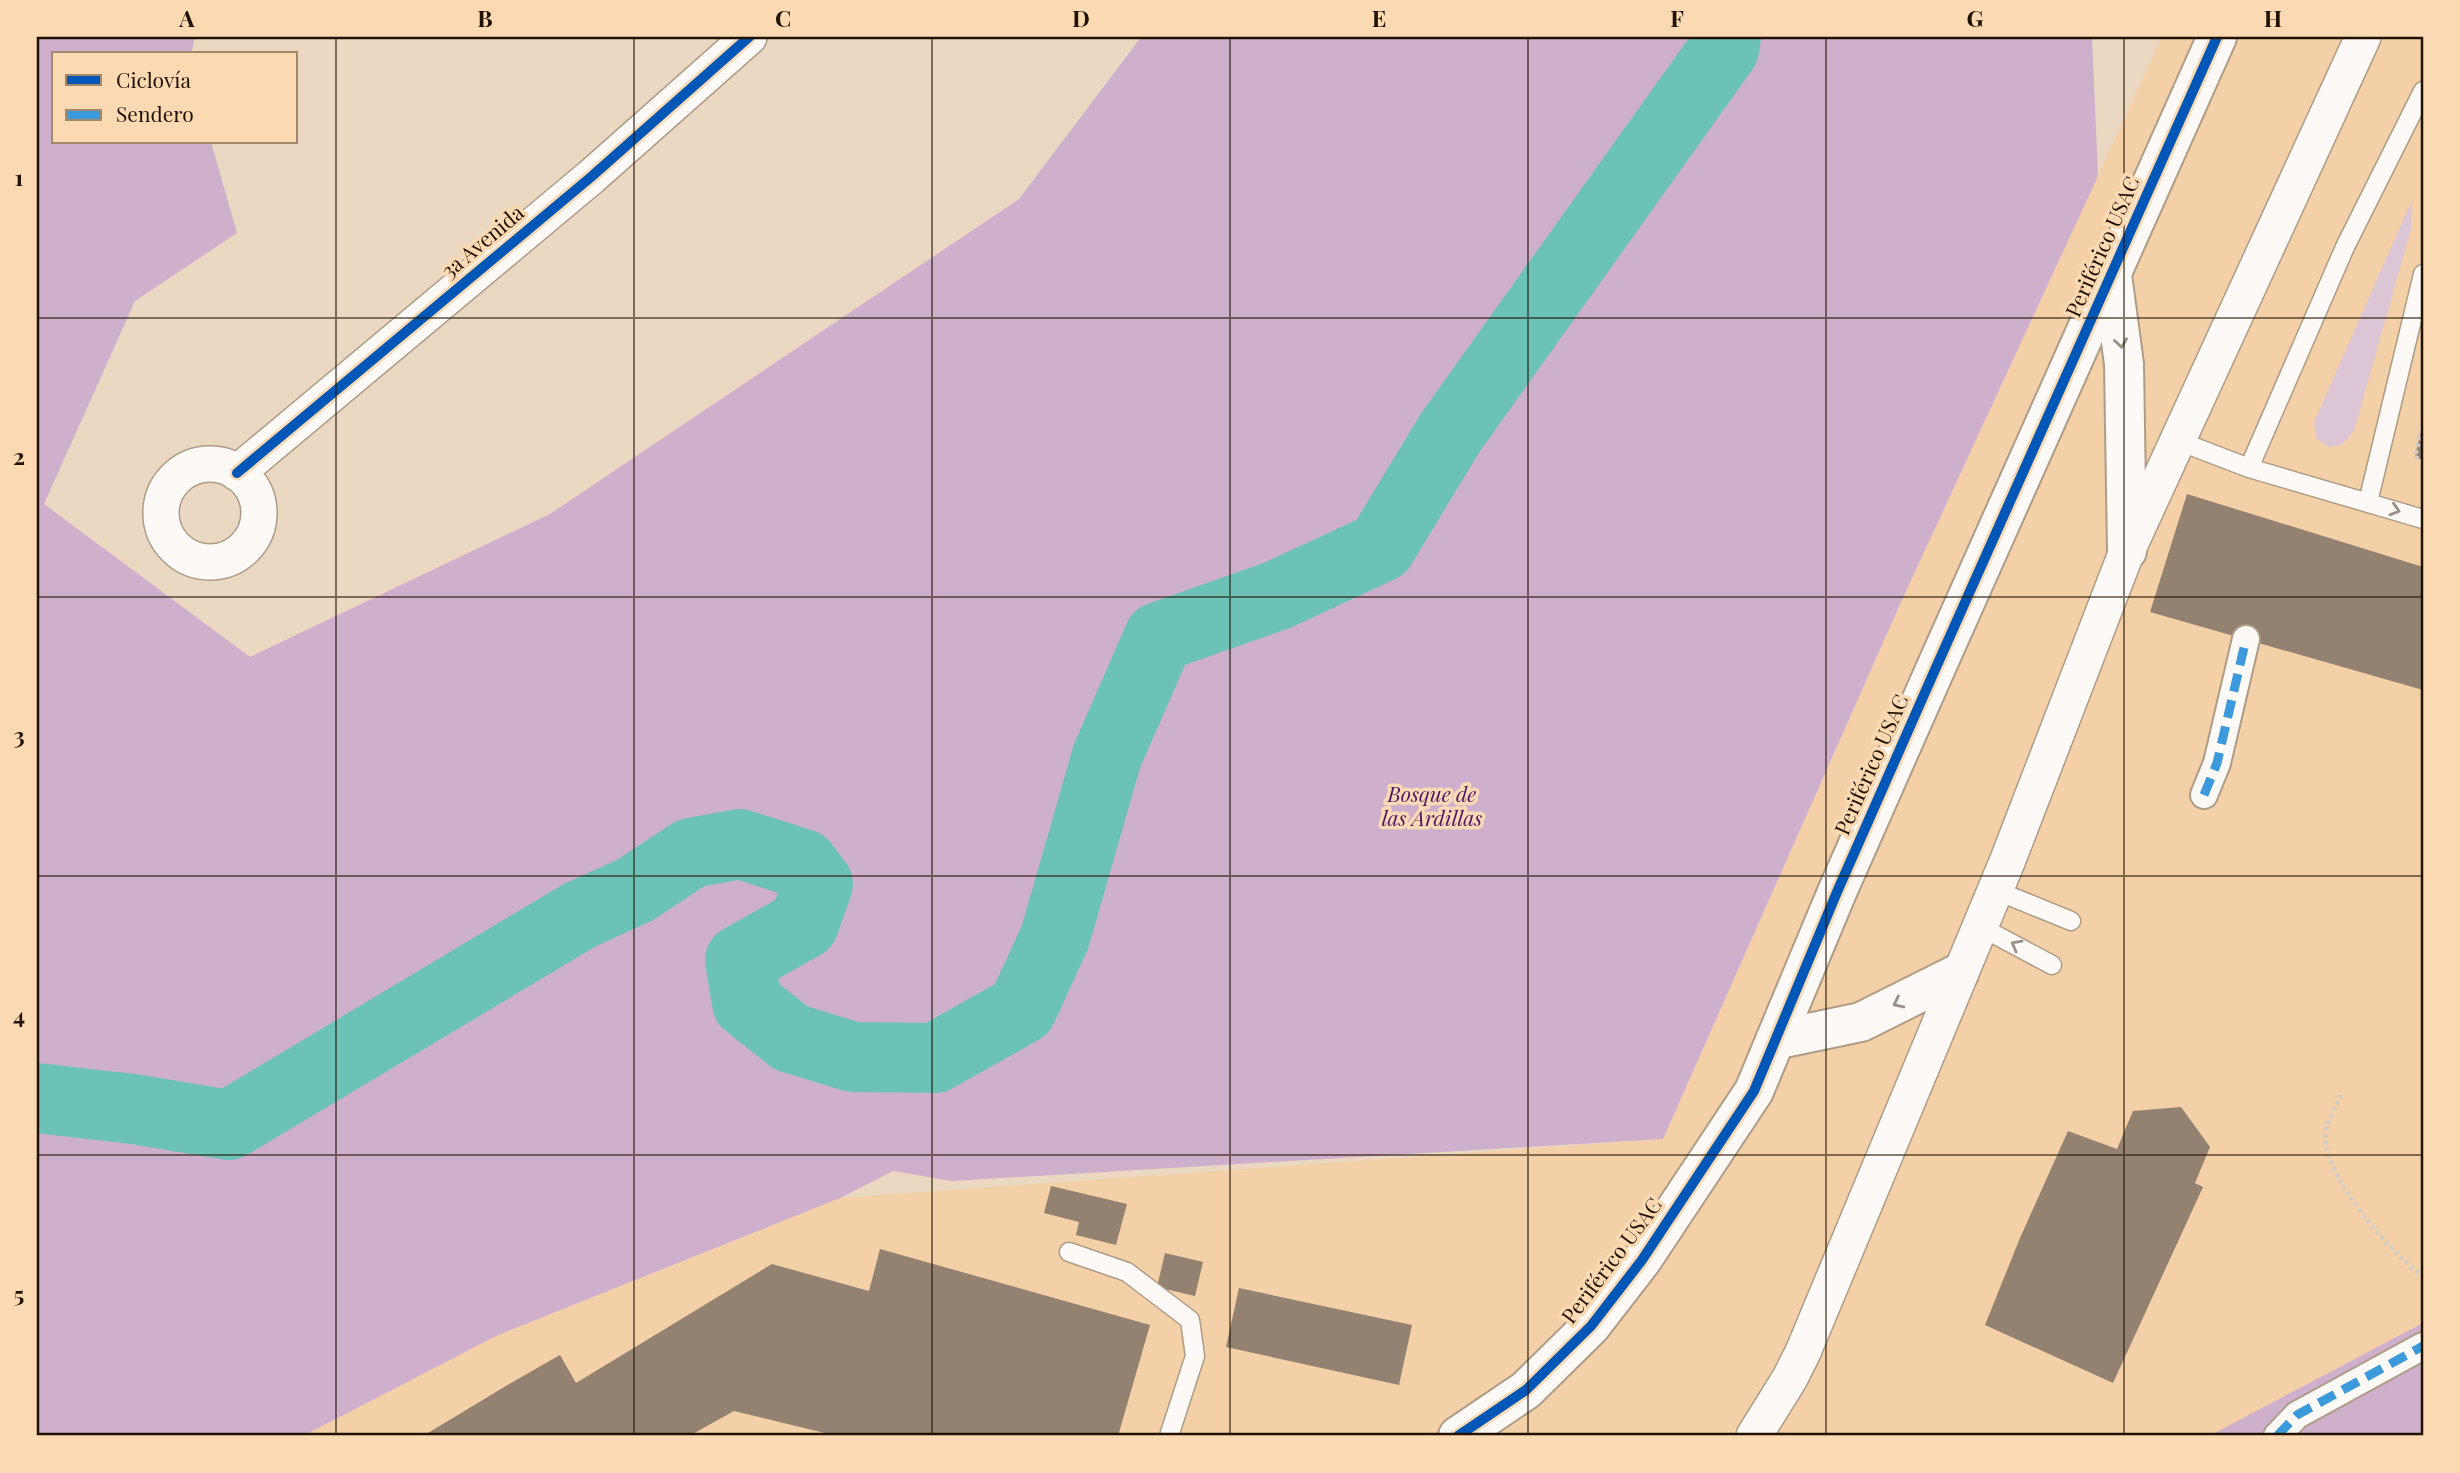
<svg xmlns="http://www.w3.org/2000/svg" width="2460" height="1473" font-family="'Playfair Display',serif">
  <rect width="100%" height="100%" fill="#ead8c3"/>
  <!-- built -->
  <path fill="#f3d0a7" d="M2162 37H2423V1436H303L498 1335 840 1198 1663 1139 1901 602Z"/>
  <!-- green -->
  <path fill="#dcc6d6" d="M2412 200 2411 229 2354 431 2342 445 2328 447 2316 438 2314 422Z"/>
  <!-- forest -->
  <path fill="#ceb0cd" d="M37 37H195L191 54H54V142H211L237 233 135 301 44 504 250 657 550 514 1019 199 1141 37H2092L2098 176 1901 602 1663 1139 952 1181 893 1171 840 1198 498 1335 303 1436H37Z
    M2423 1323V1436H2209Z"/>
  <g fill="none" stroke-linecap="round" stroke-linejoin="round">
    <!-- river -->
    <path stroke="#6dc2b7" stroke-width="70" d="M37 1098 133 1109 229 1125 580 915 635 890 691 853 740 844 803 864 818 884 804 924 740 960 747 1003 791 1038 853 1057 935 1058 1022 1009 1055 937 1107 756 1159 637 1278 595 1381 547 1450 433 1724 49 1726 37"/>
  </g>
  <!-- building -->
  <path fill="#938171" d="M2422 426 2423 427V460L2415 457Z
    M2187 494 2423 567V690L2150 612Z
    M2181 1107 2210 1147 2195 1183 2203 1187 2113 1383 1985 1325 2020 1238 2068 1131 2117 1149 2133 1111Z
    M1051 1186 1127 1204 1116 1245 1076 1235 1079 1222 1044 1213Z
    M880 1249 1150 1325 1118 1436H837L734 1411 689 1436H423L511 1383 560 1355 576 1383 772 1264 869 1291Z
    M1165 1253 1203 1262 1195 1296 1157 1287Z
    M1239 1288 1412 1325 1399 1385 1226 1347Z"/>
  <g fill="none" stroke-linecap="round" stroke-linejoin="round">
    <defs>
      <path id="service" d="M2176 440 2249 468 2423 519
        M2249 468 2345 247 2423 91
        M2368 502 2423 274
        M1995 890 2071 921
        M1979 926 2052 965
        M1069 1252 1127 1272 1190 1320 1195 1356 1169 1436"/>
      <path id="pedestrian" d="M2204 795 2217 763 2246 639
        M2277 1436 2297 1415 2423 1346"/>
      <path id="minor" d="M161 513a49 49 0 1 1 98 0a49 49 0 1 1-98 0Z
        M237 473 591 177 749 37
        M1754 1436 1790 1378 1803 1352 2007 862 2127 551 2363 37"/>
      <path id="tertiary" d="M2112 275 2124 364 2127 551
        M1775 1040 1861 1022 1959 973
        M1458 1436 1526 1390 1591 1326 1642 1260 1754 1091 1837 892 1934 672 2217 37"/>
    </defs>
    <!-- service casing -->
    <use href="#service" stroke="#ae9c86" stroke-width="21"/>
    <!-- pedestrian casing -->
    <use href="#pedestrian" stroke="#ae9c86" stroke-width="30"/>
    <!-- minor casing -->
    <use href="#minor" stroke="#ae9c86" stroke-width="38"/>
    <!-- tertiary casing -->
    <use href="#tertiary" stroke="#ae9c86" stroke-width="42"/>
    <!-- path -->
    <path stroke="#d1ccc6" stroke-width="4.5" stroke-dasharray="3.5 3.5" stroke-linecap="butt" d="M2423 423 2415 457 2423 460
      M2341 1095C2337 1106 2325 1124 2325 1136 2324 1176 2391 1254 2423 1276"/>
    <!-- service -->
    <use href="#service" stroke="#fcf9f6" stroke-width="18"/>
    <!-- pedestrian -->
    <use href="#pedestrian" stroke="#fcf9f6" stroke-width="26"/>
    <!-- minor -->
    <use href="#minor" stroke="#fcf9f6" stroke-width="35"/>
    <!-- tertiary -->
    <use href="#tertiary" stroke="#fcf9f6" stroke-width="38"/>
    <!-- quiet -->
    <path stroke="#3c9adc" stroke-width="9" stroke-dasharray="18 9" stroke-linecap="butt" d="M2204 795 2217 763 2246 639
      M2277 1436 2297 1415 2423 1346"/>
    <defs>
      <path id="cycleway" d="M237 473 591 177 749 37
        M1458 1436 1526 1390 1591 1326 1642 1260 1754 1091 1837 892 1934 672 2217 37"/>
    </defs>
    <!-- cycleway casing -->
    <use href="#cycleway" stroke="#fad9b3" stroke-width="15"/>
    <!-- cycleway -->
    <use href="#cycleway" stroke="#0057b8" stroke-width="10"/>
  </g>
  <!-- one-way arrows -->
  <defs><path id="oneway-chevron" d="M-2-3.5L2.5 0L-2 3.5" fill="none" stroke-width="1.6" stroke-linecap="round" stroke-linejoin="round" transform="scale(1.75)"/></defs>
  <g stroke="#999187">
    <use href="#oneway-chevron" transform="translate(2121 343) rotate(82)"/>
    <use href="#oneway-chevron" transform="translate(2395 510) rotate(17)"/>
    <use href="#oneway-chevron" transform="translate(2016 945) rotate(-152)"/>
    <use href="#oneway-chevron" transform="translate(1898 1003) rotate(154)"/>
  </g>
  <!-- grid -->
  <path fill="none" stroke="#211200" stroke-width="2" stroke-opacity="0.55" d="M336 37V1436M634 37V1436M932 37V1436M1230 37V1436M1528 37V1436M1826 37V1436M2124 37V1436M37 318H2423M37 597H2423M37 876H2423M37 1155H2423"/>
  <g text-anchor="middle" stroke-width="7" stroke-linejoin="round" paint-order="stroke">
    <!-- street labels -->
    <g font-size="21" fill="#211200" stroke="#fad9b3">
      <text transform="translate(483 242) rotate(-40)" y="7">3a Avenida</text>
      <text transform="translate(2103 247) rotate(-66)" y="7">Periférico USAC</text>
      <text transform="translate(1872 765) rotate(-66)" y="7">Periférico USAC</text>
      <text transform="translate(1612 1261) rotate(-53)" y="7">Periférico USAC</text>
    </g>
    <!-- park labels -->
    <g font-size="21" font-style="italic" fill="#4c166a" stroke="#fad9b3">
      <text x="1432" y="802">Bosque de<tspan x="1432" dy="24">las Ardillas</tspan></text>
    </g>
  </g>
  <!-- border -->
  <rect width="2460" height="1473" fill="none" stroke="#fad9b3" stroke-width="77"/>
  <!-- legend -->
  <rect x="52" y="52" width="245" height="91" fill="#fad9b3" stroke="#a3896b" stroke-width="2"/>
  <rect x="66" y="75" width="35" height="10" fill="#0057b8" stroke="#a3896b" stroke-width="2"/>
  <text x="116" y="88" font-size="21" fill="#211200">Ciclovía</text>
  <rect x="66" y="110" width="35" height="10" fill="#3c9adc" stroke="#a3896b" stroke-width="2"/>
  <text x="116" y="122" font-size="21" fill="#211200">Sendero</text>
  <rect x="38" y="38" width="2384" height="1396" fill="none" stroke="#211200" stroke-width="2.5"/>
  <g font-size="23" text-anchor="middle" font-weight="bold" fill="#211200">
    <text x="187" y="27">A</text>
    <text x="485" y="27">B</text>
    <text x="783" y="27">C</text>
    <text x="1081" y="27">D</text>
    <text x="1379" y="27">E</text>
    <text x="1677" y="27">F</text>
    <text x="1975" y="27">G</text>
    <text x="2273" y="27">H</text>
    <text x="19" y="186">1</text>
    <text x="19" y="465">2</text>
    <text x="19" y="744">3</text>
    <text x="19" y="1024">4</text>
    <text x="19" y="1303">5</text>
  </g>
</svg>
